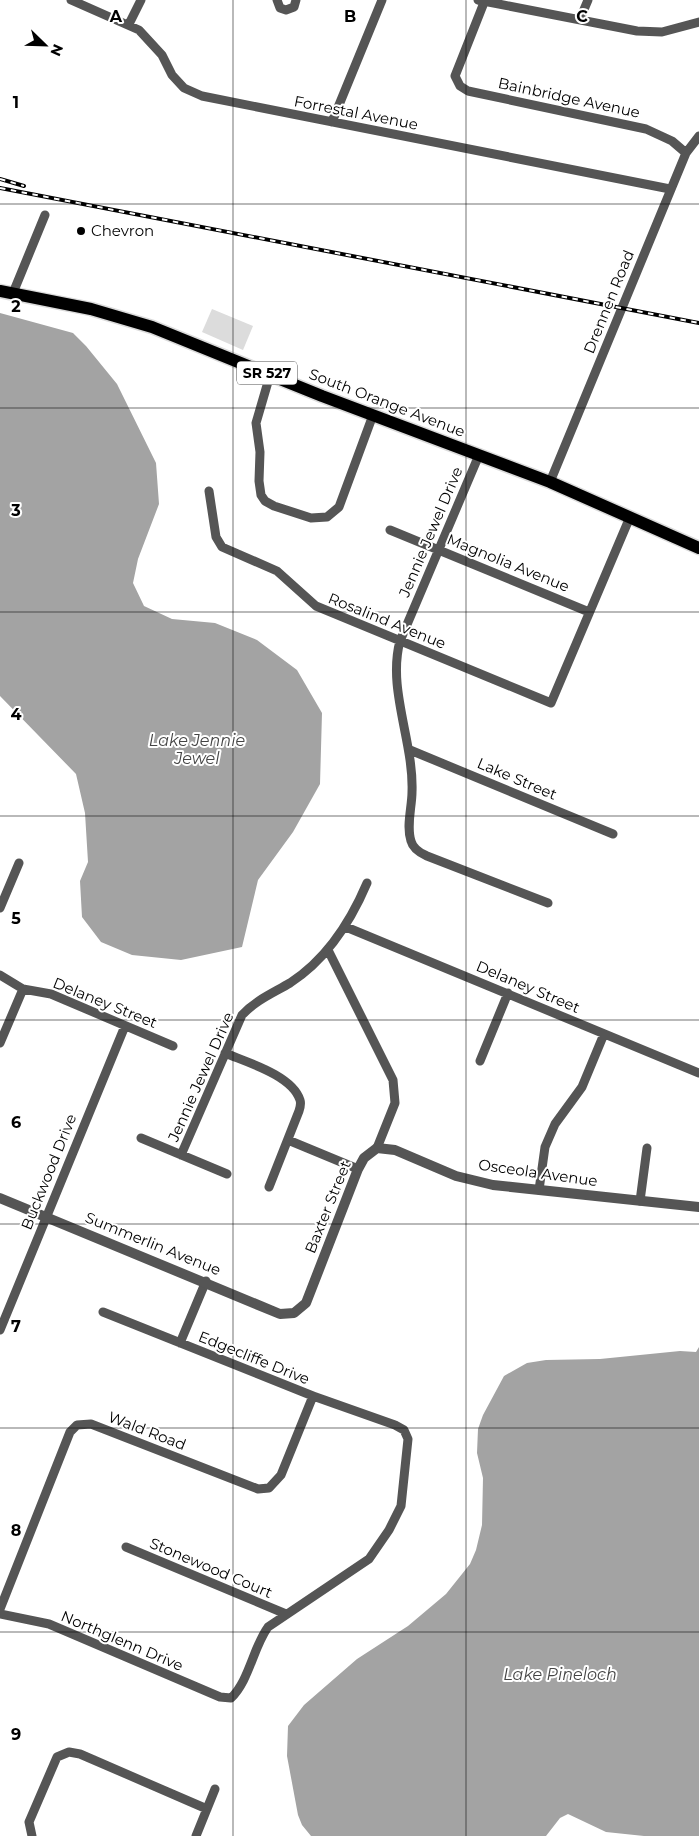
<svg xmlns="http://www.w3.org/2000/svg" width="699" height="1836" font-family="Montserrat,sans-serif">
  <rect width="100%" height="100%" fill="#fff"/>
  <!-- green -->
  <path fill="#dcdcdc" d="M212 309 253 326 243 350 202 332Z"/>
  <!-- water -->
  <path fill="#a3a3a3" d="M0 313 73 333 86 346 117 384 156 463 159 504 138 559 133 583 144 606 172 619 215 623 257 640 297 670 322 713 320 784 293 832 258 880 242 947 181 960 132 955 101 942 82 917 80 881 88 862 85 813 76 774 0 696Z
    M699 1347V1836H644L606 1832 568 1814 560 1818 546 1836H311L302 1825 298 1815 287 1756 288 1726 304 1705 357 1659 408 1626 446 1594 470 1564 476 1550 482 1525 483 1478 477 1453 478 1429 483 1415 504 1376 527 1363 546 1360 600 1359 680 1351 696 1352Z"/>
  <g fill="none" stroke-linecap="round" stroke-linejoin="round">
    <defs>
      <path id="primary" d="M0 291 91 309 152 327 322 396 550 482 699 548"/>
    </defs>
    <!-- primary casing -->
    <use href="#primary" stroke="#dbdbdb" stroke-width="15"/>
    <!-- minor -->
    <path stroke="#555" stroke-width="9" d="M71 0 139 30 162 55 172 75 184 88 202 96 670 189
      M277 0 280 8 286 10 294 7 296 0
      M478 0 637 31 662 32 699 22
      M485 0 455 76 460 86 468 91 646 129 672 141 686 153
      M580 19 588 0
      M129 24 141 0
      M332 122 382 0
      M13 293 45 215
      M270 375 256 423 260 452 259 481 261 495 265 501 274 506 311 518 327 517 339 507 373 415
      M479 455 400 641C387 689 414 742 412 792 412 807 406 826 411 841 413 849 420 853 427 856L548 903
      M550 482 686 153 699 136
      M209 491 216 537 222 547 277 571 316 606 551 703 630 517
      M390 530 589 612
      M410 750 613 834
      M0 908 19 863
      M346 927 699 1073
      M328 950 393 1080 395 1103 377 1148
      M0 975 23 989 51 994 173 1046
      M0 1043 23 989
      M225 1053C246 1062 292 1075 300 1100 301 1103 300 1108 299 1111L269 1187
      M480 1061 508 993
      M141 1138 227 1174
      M288 1140 358 1169
      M181 1155 242 1015C256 1000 273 993 290 983 327 959 350 923 367 883
      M539 1190 545 1147 555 1124 582 1087 604 1034
      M640 1201 647 1148
      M0 1330 125 1026
      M180 1343 206 1281
      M126 1547 286 1614
      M0 1609 70 1432 77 1425 91 1424 258 1489 269 1488 281 1475 313 1396
      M0 1614 49 1624 220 1697 231 1698C249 1681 253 1648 268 1627L369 1559 389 1530 401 1506 408 1439 404 1430 395 1425 313 1396 103 1312
      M32 1836 29 1822 57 1757 69 1752 80 1754 207 1809
      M196 1836 215 1789"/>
    <!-- tertiary -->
    <path stroke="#555" stroke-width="10" d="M0 1198 280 1314 294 1313 306 1303 358 1169 364 1158 377 1148 395 1150 456 1176 493 1185 699 1207"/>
    <!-- primary -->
    <use href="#primary" stroke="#000" stroke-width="12"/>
    <defs>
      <path id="rail" d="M0 179 24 186
        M0 188 699 323"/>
    </defs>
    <!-- rail casing -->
    <use href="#rail" stroke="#000" stroke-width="4"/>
    <!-- rail -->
    <use href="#rail" stroke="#fff" stroke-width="2" stroke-dasharray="5.5" stroke-linecap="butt"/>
  </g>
  <!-- grid -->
  <path fill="none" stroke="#000" stroke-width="1" stroke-opacity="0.55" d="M233 0V1836M466 0V1836M0 204H699M0 408H699M0 612H699M0 816H699M0 1020H699M0 1224H699M0 1428H699M0 1632H699"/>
  <!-- markers -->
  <circle fill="#000" stroke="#fff" stroke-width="2" cx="81" cy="231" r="5"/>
  <g text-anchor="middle" stroke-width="4" stroke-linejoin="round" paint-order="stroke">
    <!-- shield labels -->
    <rect fill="#fff" stroke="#4c4c4c" stroke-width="1" x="237" y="361.5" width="60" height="23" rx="4"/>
    <g font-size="14" font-weight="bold" fill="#000">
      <text x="267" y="378">SR 527</text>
    </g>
    <!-- street labels -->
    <g font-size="15" fill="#000" stroke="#fff">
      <text transform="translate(569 98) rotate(12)" y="5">Bainbridge Avenue</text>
      <text transform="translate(356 113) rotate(11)" y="5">Forrestal Avenue</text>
      <text transform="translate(609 302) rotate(-68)" y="5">Drennen Road</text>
      <text transform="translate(387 403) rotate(21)" y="5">South Orange Avenue</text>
      <text transform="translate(431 532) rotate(-67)" y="5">Jennie Jewel Drive</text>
      <text transform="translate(508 563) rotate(22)" y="5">Magnolia Avenue</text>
      <text transform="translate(387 621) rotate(22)" y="5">Rosalind Avenue</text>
      <text transform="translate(517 779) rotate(23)" y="5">Lake Street</text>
      <text transform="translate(528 987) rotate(23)" y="5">Delaney Street</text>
      <text transform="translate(105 1003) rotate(22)" y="5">Delaney Street</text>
      <text transform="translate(201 1077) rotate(-66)" y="5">Jennie Jewel Drive</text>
      <text transform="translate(49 1172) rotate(-68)" y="5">Buckwood Drive</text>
      <text transform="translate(538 1173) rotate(8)" y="5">Osceola Avenue</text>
      <text transform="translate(328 1207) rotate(-68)" y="5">Baxter Street</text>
      <text transform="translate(153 1244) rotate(22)" y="5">Summerlin Avenue</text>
      <text transform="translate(254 1358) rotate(22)" y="5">Edgecliffe Drive</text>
      <text transform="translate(147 1431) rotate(21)" y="5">Wald Road</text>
      <text transform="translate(211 1568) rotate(23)" y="5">Stonewood Court</text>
      <text transform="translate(122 1641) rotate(23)" y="5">Northglenn Drive</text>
    </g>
    <!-- poi labels -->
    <g font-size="15" fill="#000" stroke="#fff" text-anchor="start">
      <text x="91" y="236">Chevron</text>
    </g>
    <!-- water labels -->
    <g font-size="16" font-style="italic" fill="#444" stroke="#fff">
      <text x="197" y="746">Lake Jennie<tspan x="197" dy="18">Jewel</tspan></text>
      <text x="560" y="1680">Lake Pineloch</text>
    </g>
  </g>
  <g font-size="16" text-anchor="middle" font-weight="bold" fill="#000" stroke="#fff" stroke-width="4" stroke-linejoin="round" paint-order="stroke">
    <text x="116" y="22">A</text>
    <text x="350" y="22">B</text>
    <text x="582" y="22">C</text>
    <text x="16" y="108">1</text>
    <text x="16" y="312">2</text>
    <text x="16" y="516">3</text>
    <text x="16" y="720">4</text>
    <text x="16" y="924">5</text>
    <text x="16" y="1128">6</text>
    <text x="16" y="1332">7</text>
    <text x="16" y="1536">8</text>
    <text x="16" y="1740">9</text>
  </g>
  <!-- north arrow -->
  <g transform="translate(45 45) rotate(113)" stroke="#ffffff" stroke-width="4" paint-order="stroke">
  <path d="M0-4L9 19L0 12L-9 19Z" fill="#000000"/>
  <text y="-8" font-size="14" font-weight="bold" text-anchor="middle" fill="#000000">N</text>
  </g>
</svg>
